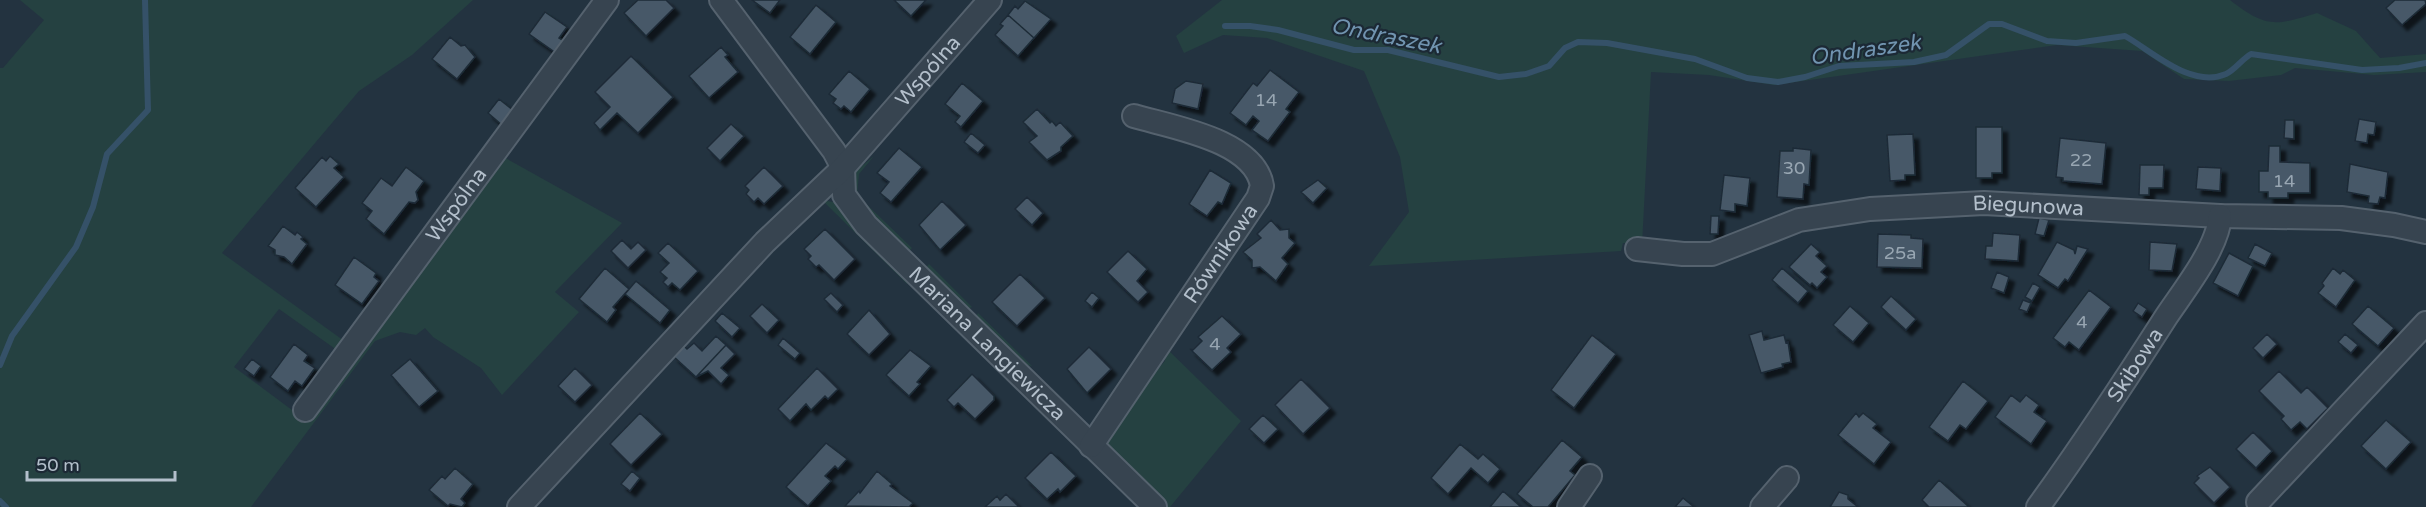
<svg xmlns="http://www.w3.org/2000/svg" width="2426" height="507" font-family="'Varela Round',sans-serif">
  <defs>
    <filter id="shadow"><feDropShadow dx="5.5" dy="5.5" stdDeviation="1.5" flood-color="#0009"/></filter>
  </defs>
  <rect width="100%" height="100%" fill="#233340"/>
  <!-- green -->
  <path fill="#254141" d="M20 0H473L412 55 359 91 222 253 347 343 341 353 279 309 234 367 304 419 500 155 622 223 555 292 579 312 502 395 481 368 433 337 425 328 416 335 400 332 375 341 251 507H0V68H3L44 20Z
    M1222 0H2230C2266 28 2275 26 2317 13L2356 31 2380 58 2426 54V72L2374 75 2295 68 2281 75 2229 81 2184 79 2142 51 2057 45 1774 85 1709 75 1651 72 1642 245 1623 243 1621 251 1369 266 1409 212 1400 157 1364 71 1267 38 1223 35 1184 53 1176 36Z
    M874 156 859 174 857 195 912 248 906 254C883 232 854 208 852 174Z
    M822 200 833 202 908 281 907 284 824 202 797 229V225Z
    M929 264 972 307 968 309 924 270Z
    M978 313 1032 366 1022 364 976 317Z
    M1165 347 1241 421 1170 507H1165L1108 447 1107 437 1144 384 1165 361Z"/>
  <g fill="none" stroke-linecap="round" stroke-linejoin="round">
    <!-- stream -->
    <path stroke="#355168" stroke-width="6" d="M1225 26H1250L1278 30 1354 50H1388L1499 77 1526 74 1549 66 1565 48 1578 42 1607 43 1695 59 1747 78 1778 82 1805 77 1839 66 1914 62 1946 55 1989 24H2002L2047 41 2076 43 2125 36C2152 51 2191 89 2226 74 2235 70 2242 59 2251 54L2362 70 2399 68 2426 63
      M0 365 12 336 76 247 93 207 107 154 148 110 145 0
      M0 501 6 507"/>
  </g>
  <!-- building -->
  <path fill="#465967" stroke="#1e2b37" stroke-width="1.5" filter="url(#shadow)" d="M638 0H666L674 8 646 36 624 13Z
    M752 0H780L770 13Z
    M894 0H926L911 16Z
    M2395 0H2425L2426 4 2402 25 2386 8Z
    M1025 1 1051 19 1034 38 1008 15 1015 6 1018 9Z
    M816 5 836 22 810 54 790 37Z
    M545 12 567 27 559 38 564 41 556 53 529 34Z
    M1008 15 1034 38 1018 56 995 35 1003 26 1000 24Z
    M450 37 461 46 465 45 475 57 457 79 432 59Z
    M721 47 728 55 725 57 738 72 709 98 689 76Z
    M631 56 673 97 638 133 617 113 600 130 594 123 610 107 595 92Z
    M1270 70 1299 92 1286 109 1290 112 1268 141 1252 130 1259 121 1253 116 1246 125 1230 113 1253 83 1257 86Z
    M849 71 870 89 851 112 844 106 841 109 833 103 836 99 829 94Z
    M1186 81 1203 84 1198 109 1172 103 1175 89Z
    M962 83 983 101 961 127 955 122 960 116 945 104Z
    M499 99 514 111 502 125 488 113Z
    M1037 109 1050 123 1052 121 1056 126 1060 122 1073 136 1061 147V151L1047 160 1029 142 1037 136 1023 122Z
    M2359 119 2376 122 2374 135 2368 134 2367 143 2355 141Z
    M2285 120H2294V139L2284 138Z
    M731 124 744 136 720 161 707 148Z
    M1976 127H2002V173H1992V178H1976Z
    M971 133 985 145 978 153 964 142Z
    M1913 134 1915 175H1905V180L1890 181 1887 135Z
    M2060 138 2106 143 2102 184 2063 181V178L2056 177Z
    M2269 146H2280V162L2310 163V193H2288V198H2268V192H2259V171H2268Z
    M899 148 922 167 891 202 880 193 889 182 877 173Z
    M1793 148 1811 150 1809 185 1804 184 1803 199 1777 197 1780 151H1793Z
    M330 156 339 164 334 168 344 177 316 207 295 188 322 157 326 161Z
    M2350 164 2388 172 2385 198 2380 197 2378 204 2368 203 2369 196 2347 192Z
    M2140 165H2164L2163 188H2149V195H2139Z
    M406 167 424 181 416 192 418 200 415 203 409 202 384 234 366 219 372 211 362 203 381 178 392 186Z
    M764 167 783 186 764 204 758 198 754 202 746 194 749 190 745 186Z
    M2198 167 2221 168 2220 191 2196 189Z
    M1210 170 1231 183 1222 204 1218 202 1207 216 1189 204Z
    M1724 175 1750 178 1747 206 1735 204V212L1720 210Z
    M1318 180 1327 188 1313 203 1301 192Z
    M1027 197 1043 213 1032 225 1015 209Z
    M942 201 966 225 940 250 919 225Z
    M1711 216H1719L1718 234H1710Z
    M2039 218 2049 220 2044 236 2035 234Z
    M1271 220 1280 230 1289 229V238L1295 243 1282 258 1288 264 1276 281 1260 267 1252 268V260L1243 252 1261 238 1257 234Z
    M283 226 295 235 297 232 303 237 301 239 307 244 292 264 284 257 275 255V250L268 246Z
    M825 229 855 259 834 280 819 265 816 267 808 259 811 256 804 249Z
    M1993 233 2020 235 2018 261 1985 259 1986 246H1992Z
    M1878 234 1911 235V238L1923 239 1922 268 1877 267Z
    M622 240 631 249 638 242 646 250 628 268 611 251Z
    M2057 242 2074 250 2075 254 2077 246 2088 249 2068 281 2065 279 2058 288 2038 275Z
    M2150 242 2177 244 2172 271 2149 270Z
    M668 243 698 271 680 290 672 283 668 287 663 282 667 278 660 272 669 263 658 253Z
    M1811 244 1820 252 1816 256 1827 266 1821 272 1827 277 1817 288 1812 283 1810 285 1789 267Z
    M2255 244 2272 253 2265 266 2248 258Z
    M1128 251 1147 269 1137 281 1148 292 1138 302 1107 272Z
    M2229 253 2253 266 2238 296 2213 283Z
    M354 257 376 273 374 277 379 281 362 304 335 285Z
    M605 268 629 289 613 307 616 310 607 322 579 299Z
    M1782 268 1808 291 1798 303 1772 280Z
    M2333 268 2340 274 2343 270 2355 280 2336 307 2318 293 2324 286 2322 283Z
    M1997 272 2009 277 2004 293 1991 288Z
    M1020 274 1045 298 1017 326 992 302Z
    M636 281 670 310 660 323 625 294Z
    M2033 283 2040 287 2032 301 2025 297Z
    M2089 290 2111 307 2079 350 2069 342 2065 347 2053 338Z
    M1092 292 1099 298 1092 307 1085 301Z
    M831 293 843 305 837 312 824 299Z
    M1891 296 1916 319 1906 330 1881 307Z
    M2023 300 2031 303 2027 312 2019 309Z
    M2138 303 2147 309 2142 317 2133 311Z
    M762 304 779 320 767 333 750 316Z
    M1850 306 1869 323 1853 342 1833 325Z
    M2368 306 2394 328 2378 346 2352 324Z
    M869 310 890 334 869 355 847 334Z
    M722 313 740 328 732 337 715 321Z
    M1222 316 1241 334 1227 348 1231 352 1212 370 1190 349 1193 350 1202 341 1198 337Z
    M1762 331 1764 340 1784 335 1786 343 1788 342 1791 362 1782 364 1783 367 1761 373 1749 335Z
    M2267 334 2277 344 2263 358 2253 348Z
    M2345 334 2358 345 2351 353 2338 342Z
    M1592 335 1616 354 1574 408 1551 390Z
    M716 336 726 345 696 377 673 356 684 346 687 349 694 343 702 351Z
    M783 338 800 353 795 359 778 345Z
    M294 344 308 355 304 361 315 368 302 386 295 381 288 391 270 377Z
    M726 345 735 354 721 368 729 375 721 384 708 371 696 377Z
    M1089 347 1111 369 1087 393 1067 369Z
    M910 350 931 366 917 382 920 384 909 396 886 375Z
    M252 359 261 366 254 376 244 369Z
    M410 359 438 391 419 407 391 375Z
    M575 368 592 385 575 402 558 386Z
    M817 368 838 389 828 399 825 396 811 410 806 404 790 421 778 409Z
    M2279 371 2301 393 2307 387 2328 408 2307 429 2300 422 2291 430 2281 419 2284 416 2259 391Z
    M972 374 994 396V400L975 419 958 403 954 407 947 400Z
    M1301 379 1330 408 1303 434 1275 405Z
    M1963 381 1988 401 1966 429 1960 425 1948 441 1929 427Z
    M2011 395 2020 402 2026 395 2039 405 2034 412 2047 421 2031 444 1995 417Z
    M640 413 662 434 631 465 610 444Z
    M1856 413 1859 417 1863 413 1877 424 1873 428 1891 442 1874 464 1838 435Z
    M1263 415 1278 429 1264 443 1249 429Z
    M2386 420 2411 442 2386 469 2361 446Z
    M2253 432 2272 451 2256 468 2236 449Z
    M1562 440 1582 457 1570 471 1575 475 1548 507H1533L1517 494Z
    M826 443 847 459 838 469 835 466 825 476 831 481 808 506 786 487Z
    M1460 444 1478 459 1483 454 1500 469 1488 483 1471 468 1448 494 1431 478Z
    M1051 452 1076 476 1060 492 1058 489 1047 499 1025 478Z
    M2210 467 2230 487 2214 503 2194 483 2199 478 2197 476Z
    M455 468 473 484 461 499 465 503 462 507 450 504 448 506 429 490 442 476 445 479Z
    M632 471 640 478 630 491 621 484Z
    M877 471 892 484 890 486 913 503 909 507 845 506 859 491 860 493Z
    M1939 480 1969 507H1929L1922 500Z
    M1503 491 1521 507H1490Z
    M1839 492 1848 495V499L1858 507H1830Z
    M1006 494 1019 507H985L997 496 1000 500Z
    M1683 498 1694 507H1675Z"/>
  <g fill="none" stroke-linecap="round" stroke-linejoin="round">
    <defs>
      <g id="minor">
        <path d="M721 0 834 151 843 168"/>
        <path id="s1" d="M843 168 844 195 866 225 1155 507"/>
        <path id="s2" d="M1637 249 1683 254H1712L1799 220 1870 209 1984 203 2220 216 2341 218 2394 225 2426 232"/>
        <path id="s3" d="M305 410 607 0"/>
        <path id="s4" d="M1091 446 1258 198 1262 186C1255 140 1171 127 1134 116"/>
        <path d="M2258 502 2426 323"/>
        <path id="s5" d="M519 507 765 242 843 168 990 0"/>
        <path d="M1569 507 1590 476"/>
        <path d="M1762 507 1787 478"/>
        <path id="s6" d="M2038 507C2083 445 2125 381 2166 317 2184 290 2218 248 2220 216"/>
      </g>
    </defs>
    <!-- minor casing -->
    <use href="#minor" stroke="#55626e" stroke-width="26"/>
    <!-- minor -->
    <use href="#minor" stroke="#374450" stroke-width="22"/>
  </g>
  <g text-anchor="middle" stroke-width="4.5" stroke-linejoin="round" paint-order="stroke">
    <!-- number labels -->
    <g font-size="18" fill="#98a6b2">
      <text x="1266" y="106">14</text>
      <text x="2081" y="166">22</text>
      <text x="1794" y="174">30</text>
      <text x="2284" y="187">14</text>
      <text x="1900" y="259">25a</text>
      <text x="2082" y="328">4</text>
      <text x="1215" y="350">4</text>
    </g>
    <!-- street labels -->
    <g font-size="21" fill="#b3bfcb" stroke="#1c2935">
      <text dy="7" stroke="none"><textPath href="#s5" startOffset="598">Wspólna</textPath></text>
      <text dy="7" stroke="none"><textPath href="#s3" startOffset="255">Wspólna</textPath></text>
      <text dy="7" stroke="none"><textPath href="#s2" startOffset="399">Biegunowa</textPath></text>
      <text dy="7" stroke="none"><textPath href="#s4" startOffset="232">Równikowa</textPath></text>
      <text dy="7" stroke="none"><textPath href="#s1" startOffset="234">Mariana Langiewicza</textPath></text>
      <text dy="7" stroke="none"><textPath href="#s6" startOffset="172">Skibowa</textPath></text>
    </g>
    <!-- water labels -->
    <g font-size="22" font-style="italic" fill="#7194b0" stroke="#1c2935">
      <text transform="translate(1386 35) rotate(11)" y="8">Ondraszek</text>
      <text transform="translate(1865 49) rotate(-8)" y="8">Ondraszek</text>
    </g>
  </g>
  <!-- scale -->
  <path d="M27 471v9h148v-9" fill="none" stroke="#b3bfcb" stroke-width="3"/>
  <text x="36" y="471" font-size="18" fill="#b3bfcb" stroke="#1c2935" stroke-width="4.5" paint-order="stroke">50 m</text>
</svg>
